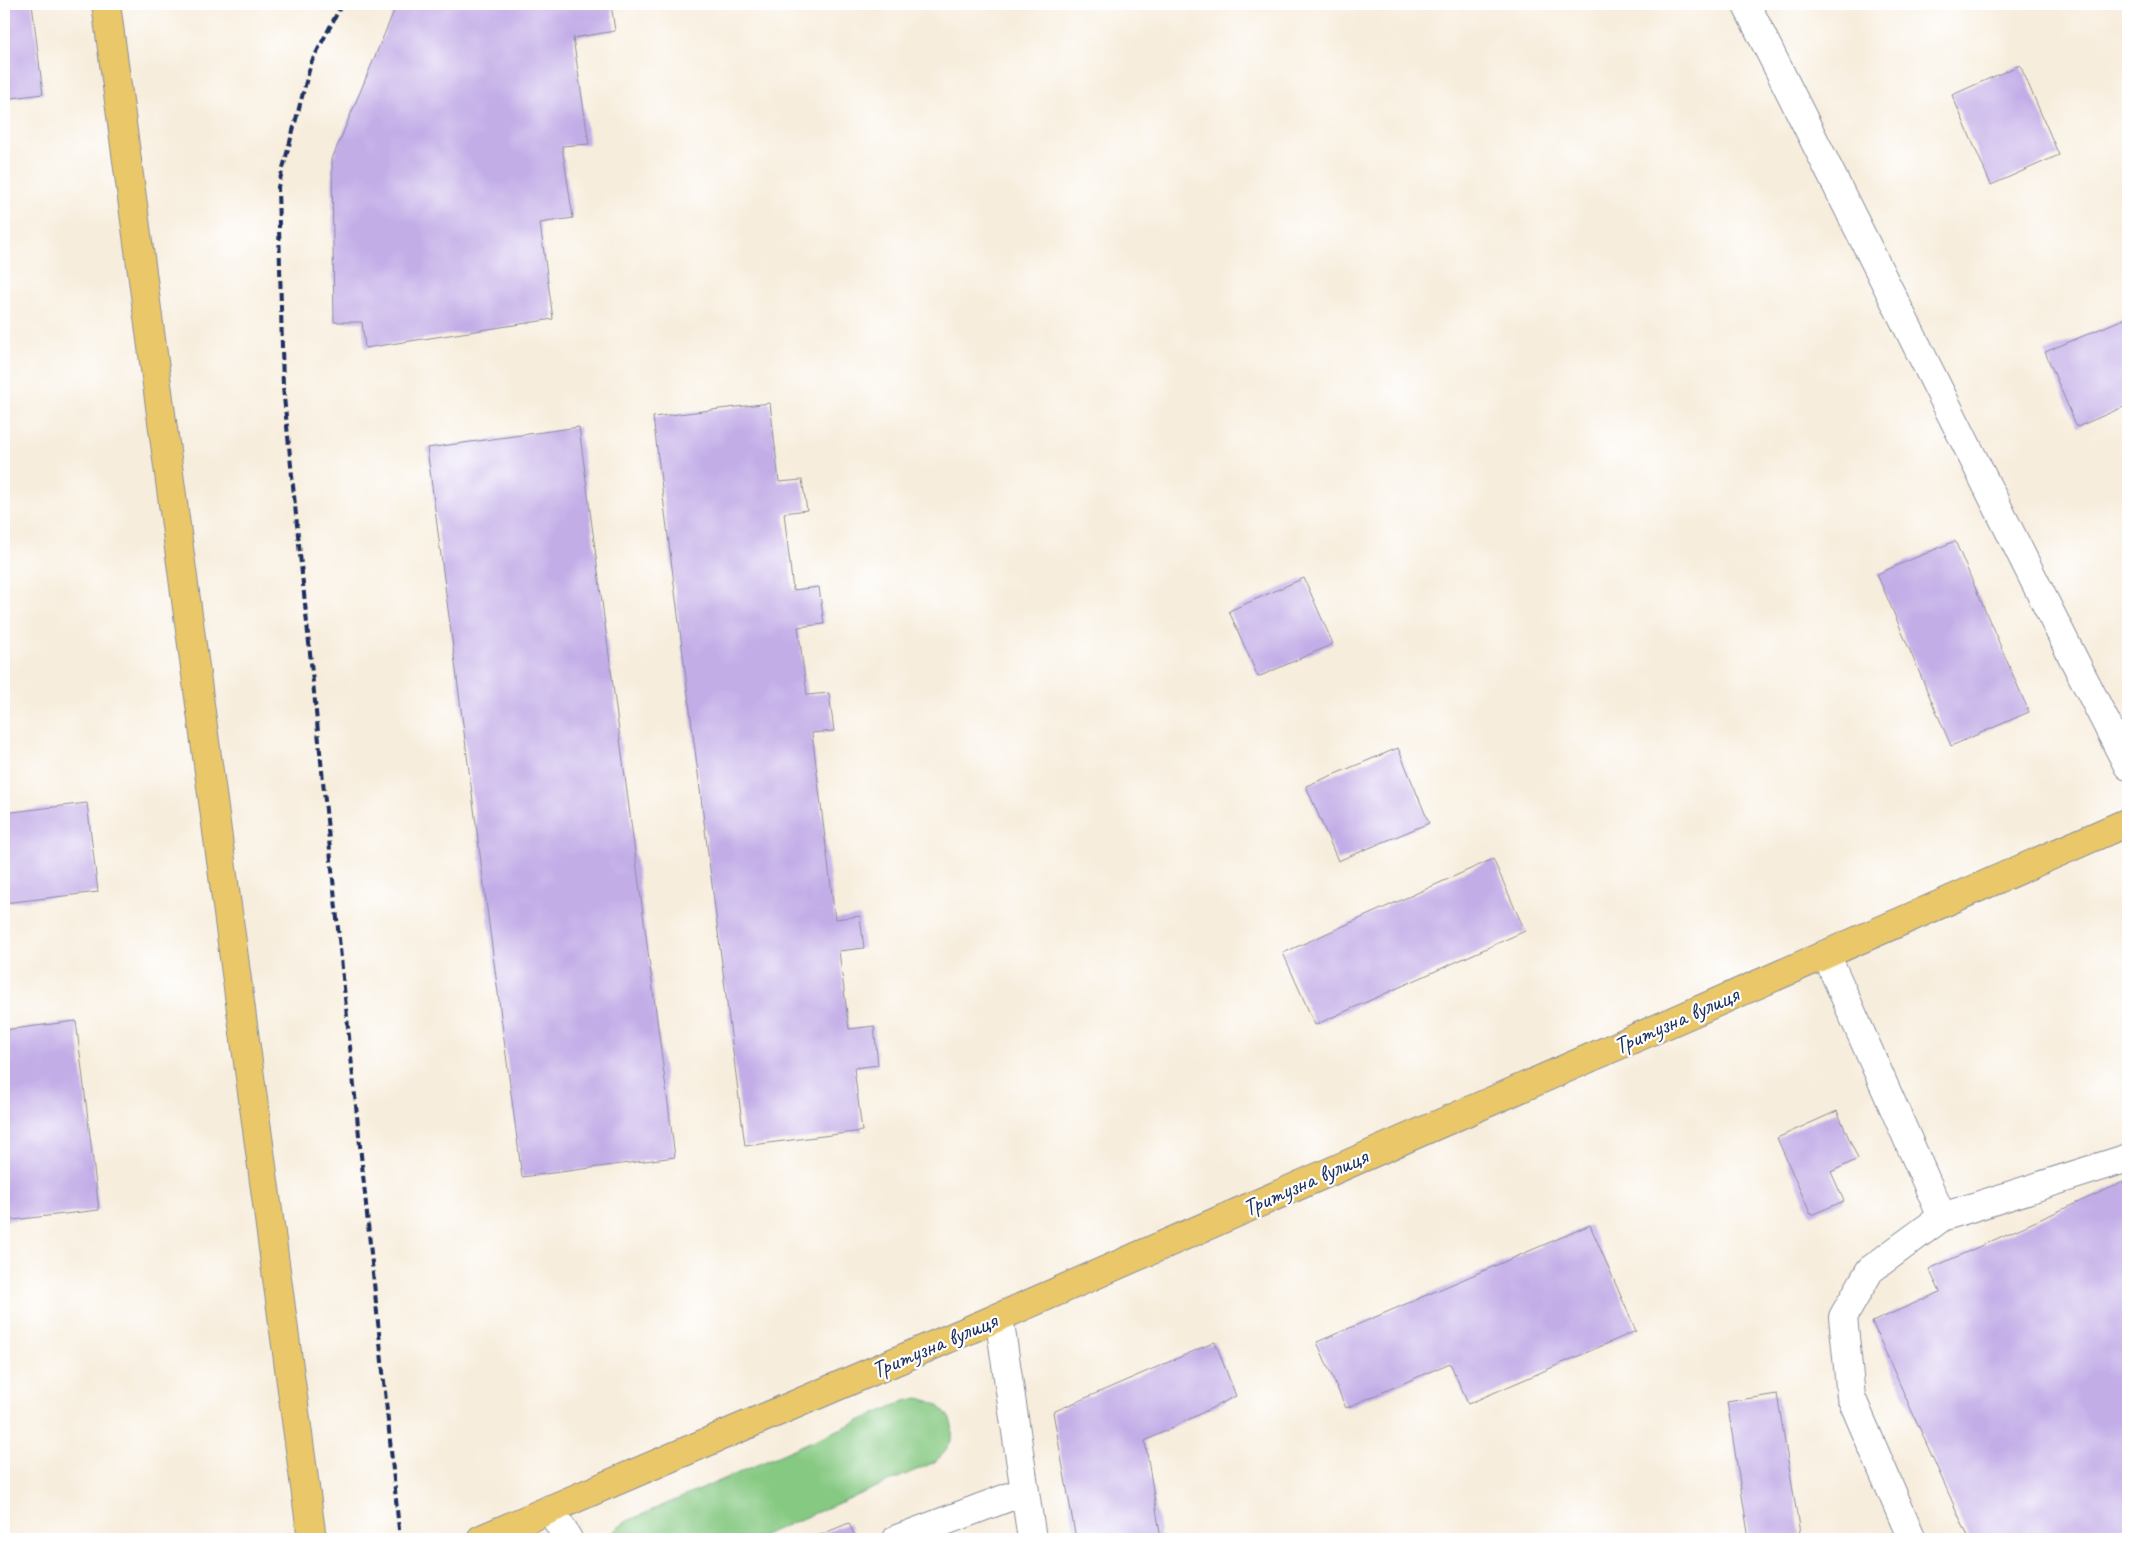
<svg xmlns="http://www.w3.org/2000/svg" width="2132" height="1543" font-family="Caveat,sans-serif">
  <rect width="100%" height="100%" fill="#fff"/>
  <filter id="ink" filterUnits="userSpaceOnUse"><feTurbulence type="fractalNoise" baseFrequency=".02" numOctaves="2"/><feDisplacementMap in="SourceGraphic" scale="10" xChannelSelector="R" yChannelSelector="G"/><feConvolveMatrix kernelMatrix="1 2 1 2 8 2 1 2 1" color-interpolation-filters="sRGB"/></filter>
  <filter id="wash" filterUnits="userSpaceOnUse"><feTurbulence type="fractalNoise" baseFrequency=".0096" numOctaves="4" result="noise"/><feDisplacementMap in="SourceGraphic" scale="20" xChannelSelector="R" yChannelSelector="G"/><feGaussianBlur stdDeviation="1.12" result="paint"/><feColorMatrix in="noise" values="0 0 0 0 0 0 0 0 0 0 0 0 0 0 0 0 0 1.4 0 .05"/><feComposite in="paint" operator="in"/></filter>
  <g filter="url(#wash)">
    <rect width="100%" height="100%" fill="#f7eddc"/>
    <!-- green -->
    <path fill="#86c982" stroke="#507c70" d="M919 1398C956 1406 965 1440 933 1463L754 1539H609L616 1529 627 1521 905 1401Z"/>
    <g id="blocks">
      <!-- building -->
      <path fill="#c3ade7" d="M4 4H32L43 94 4 99Z
        M397 4H611L615 31 573 38 589 144 562 146 573 218 540 223 553 319 365 348 362 322H334L332 159Z
        M2020 65 2059 155 1991 185 1952 95Z
        M2126 318 2128 323V405L2077 427 2045 352Z
        M770 403 779 482 802 480 807 510 784 513 793 590 819 587 824 624 798 627 807 695 829 693 834 731 812 733 835 919 860 916 864 948 839 951 849 1029 874 1026 878 1065 854 1068 862 1131 745 1146 653 417Z
        M579 427 675 1157 522 1177 427 448Z
        M1955 541 2029 712 1951 746 1877 574Z
        M1304 578 1333 644 1258 677 1229 611Z
        M1398 748 1429 823 1338 861 1306 786Z
        M87 803 98 892 4 903V813Z
        M1493 859 1525 931 1315 1025 1283 953Z
        M76 1021 99 1210 4 1221V1030Z
        M1837 1111 1858 1159 1831 1172 1844 1201 1811 1215 1777 1138Z
        M2128 1180V1539H1969L1872 1322 1940 1292 1929 1269Z
        M1590 1225 1636 1331 1468 1404 1450 1363 1346 1408 1317 1342Z
        M1215 1342 1236 1396 1145 1441 1161 1539H1076L1053 1412Z
        M1777 1394 1801 1539H1749L1727 1402Z
        M849 1523 856 1539H810Z"/>
    </g>
  </g>
  <g filter="url(#ink)">
    <use href="#blocks" fill-opacity="0" stroke="#898e9d" stroke-width="1"/>
    <g fill="none" stroke-linecap="round" stroke-linejoin="round">
      <defs>
        <path id="minor" d="M1746 4 2066 644 2128 766
          M1826 954 1942 1217
          M999 1317 1032 1539
          M550 1509 568 1539
          M897 1539 1025 1491
          M1912 1539 1851 1397 1843 1317 1870 1270 1942 1217 2128 1158"/>
        <path id="major" d="M106 4 312 1539
          M481 1539 999 1317 2128 822"/>
      </defs>
      <!-- minor casing -->
      <use href="#minor" stroke="#898e9d" stroke-width="30"/>
      <!-- major casing -->
      <use href="#major" stroke="#898e9d" stroke-width="30"/>
      <!-- minor -->
      <use href="#minor" stroke="#fff" stroke-width="28"/>
      <!-- major -->
      <use href="#major" stroke="#eac769" stroke-width="28"/>
      <!-- rail -->
      <path stroke="#1b2f5e" stroke-width="4" stroke-dasharray="8 4" stroke-linecap="butt" d="M342 4 311 63 278 187 283 387 400 1539"/>
    </g>
  </g>
  <g text-anchor="middle" stroke-width="4.5" stroke-linejoin="round" paint-order="stroke">
    <!-- street labels -->
    <g font-size="24" fill="#1b2f5e" stroke="#fff">
      <text transform="translate(1676 1020) rotate(-24)" y="8">Тритузна вулиця</text>
      <text transform="translate(1305 1182) rotate(-24)" y="8">Тритузна вулиця</text>
      <text transform="translate(934 1345) rotate(-23)" y="8">Тритузна вулиця</text>
    </g>
  </g>
  <!-- margin -->
  <rect width="2132" height="1543" fill="none" stroke="#fff" stroke-width="20"/>
</svg>
